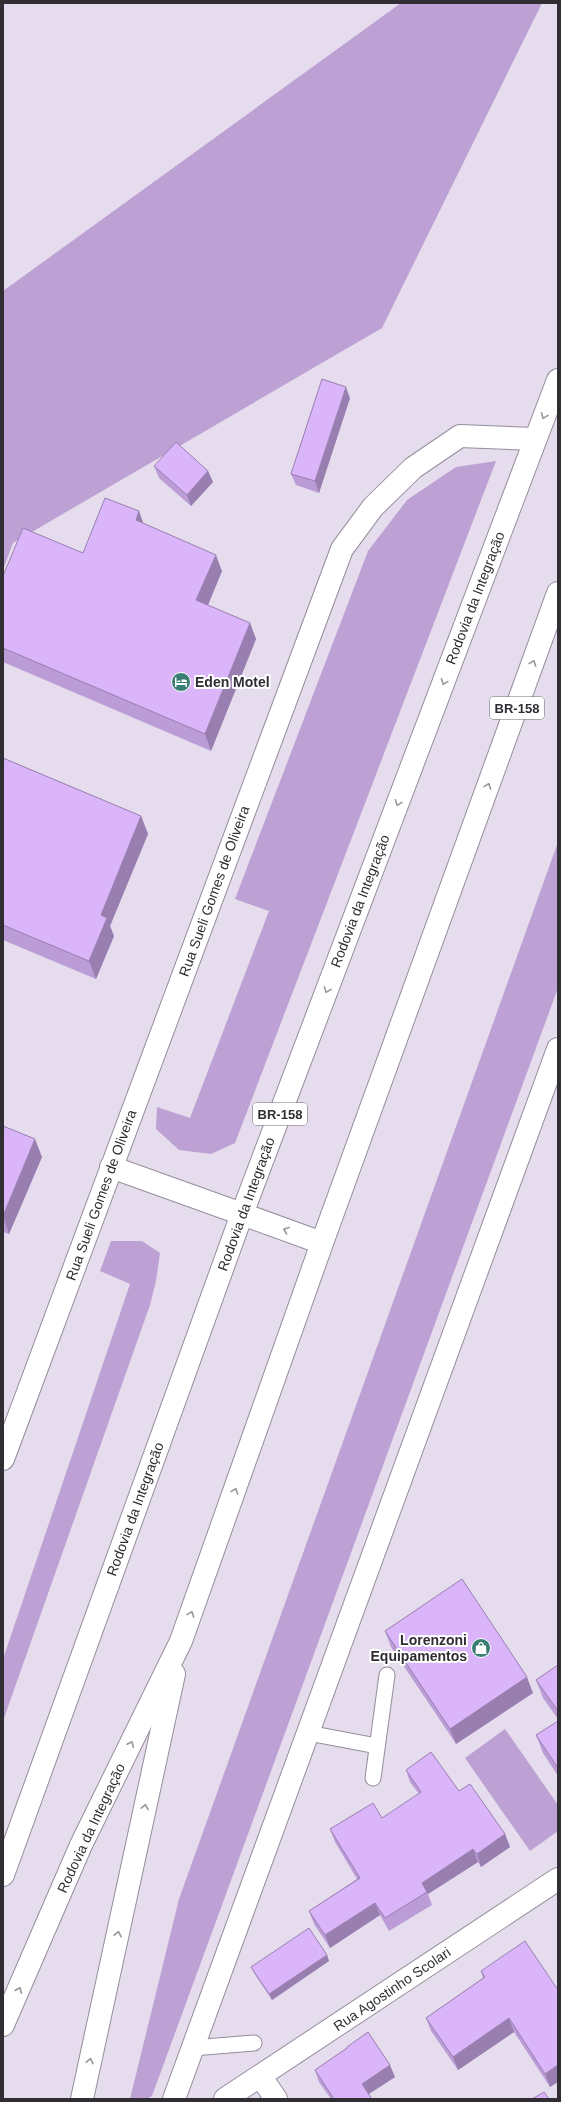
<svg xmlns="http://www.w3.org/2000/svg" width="561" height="2102" font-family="Helvetica,sans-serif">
  <rect width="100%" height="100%" fill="#e5dded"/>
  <!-- green -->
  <path fill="#bda1d4" d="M401 3H542L382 328 13 543 3 570V291Z
    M496 461 235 1143 211 1154 179 1150 156 1129 157 1107 190 1118 269 911 235 899 368 551 407 500 456 467Z
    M558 842V988L152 2096 147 2099H130L179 1899Z
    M111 1241H142L160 1253 156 1281 150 1305 3 1721V1659L130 1284 100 1271Z
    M505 1729 558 1805V1831L530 1851 465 1758Z"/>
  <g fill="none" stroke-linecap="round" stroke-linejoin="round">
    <defs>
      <path id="lane" d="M308 1733 377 1746
        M373 1778 387 1675
        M192 2048 254 2043"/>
      <path id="street" d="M111 1167 242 1214
        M261 2077 276 2099
        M174 2099 558 1049
        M225 2099 558 1879"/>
      <path id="secondary" d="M3 1459 342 549 373 507 413 468 460 436 535 439"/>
      <path id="highway" d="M242 1214 322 1243
        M3 1875 242 1214 558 380
        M3 2025 81 1845 181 1641 322 1243 558 593
        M82 2099 174 1674"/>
    </defs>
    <!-- lane casing -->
    <use href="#lane" stroke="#958d9c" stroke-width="17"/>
    <!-- street casing -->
    <use href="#street" stroke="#958d9c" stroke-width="24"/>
    <!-- secondary casing -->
    <use href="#secondary" stroke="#958d9c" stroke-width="24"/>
    <!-- highway casing -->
    <use href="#highway" stroke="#958d9c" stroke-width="24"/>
    <!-- lane -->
    <use href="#lane" stroke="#fff" stroke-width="15"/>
    <!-- street -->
    <use href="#street" stroke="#fff" stroke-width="22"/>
    <!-- secondary -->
    <use href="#secondary" stroke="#fff" stroke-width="22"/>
    <!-- highway -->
    <use href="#highway" stroke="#fff" stroke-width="22"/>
  </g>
  <!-- wall -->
  <path fill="#bb9cd7" d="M350 398 319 493 296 485 291 474Z
    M154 466 208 471 213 482 191 506 159 478Z
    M143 523 222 571 208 605 250 623 256 639 211 751 3 662V576L83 553Z
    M3 758 141 816 148 834 110 926 114 936 96 979 3 940Z
    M3 1126 42 1157 9 1234 3 1232Z
    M385 1631 533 1693 456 1744 391 1647Z
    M558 1665V1719L543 1698 536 1680Z
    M558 1721V1776L543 1753 536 1735Z
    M406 1770 459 1791 505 1834 510 1847 481 1867 478 1862 428 1894 432 1905 389 1931 380 1915 330 1948 314 1924 309 1911 357 1879 335 1842 330 1829 382 1818 419 1794 410 1782Z
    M327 1955 329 1961 272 2000 254 1973 251 1967Z
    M481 1971 558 1990V2082L550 2087 514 2032 458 2070 431 2031 426 2018 483 1978Z
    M347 2047 395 2077 368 2094 372 2099H331L319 2082 315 2070 347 2048Z"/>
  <!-- shaded-wall -->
  <path fill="#997faf" d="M346 387 350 398 319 493 315 481Z
    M208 471 213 482 191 506 187 495Z
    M139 511 145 528 136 520Z
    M216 555 222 571 203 617 196 600Z
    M250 623 256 639 211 751 205 734Z
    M141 816 148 834 110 926 114 936 96 979 89 961 101 915Z
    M35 1139 42 1157 9 1234 3 1216Z
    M527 1677 533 1693 456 1744 450 1729Z
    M505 1834 510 1847 481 1867 477 1854Z
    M473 1849 478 1862 428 1894 422 1883Z
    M375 1903 380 1915 330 1948 325 1935Z
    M327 1955 329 1961 272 2000 269 1994Z
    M509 2018 514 2032 458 2070 453 2057Z
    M390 2065 395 2077 366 2096 362 2084Z
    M558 2065V2082L550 2087 545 2074Z"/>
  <!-- building -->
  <path fill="#dab5fa" stroke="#997faf" d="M322 379 346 387 315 481 291 474Z
    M176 442 208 471 187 495 154 466Z
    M105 498 139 511 136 520 216 555 196 600 250 623 205 734 3 648V576L23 528 83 553Z
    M3 758 141 816 101 915 107 918 89 961 3 925Z
    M3 1126 35 1139 3 1216Z
    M462 1579 527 1677 450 1729 385 1631Z
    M558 1665V1711L536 1680Z
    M558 1721V1768L536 1735Z
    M431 1752 459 1791 470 1784 505 1834 477 1854 473 1849 422 1883 427 1892 385 1918 375 1903 325 1935 309 1911 360 1878 330 1829 373 1803 382 1818 421 1792 406 1770Z
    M309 1928 327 1955 269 1994 251 1967Z
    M525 1941 558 1990V2065L545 2074 509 2018 453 2057 426 2018 485 1977 481 1971Z
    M368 2032 390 2065 362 2084 372 2099H334L315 2070 347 2048V2047Z
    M544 2092 549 2099H532Z"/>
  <!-- one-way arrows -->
  <defs><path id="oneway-chevron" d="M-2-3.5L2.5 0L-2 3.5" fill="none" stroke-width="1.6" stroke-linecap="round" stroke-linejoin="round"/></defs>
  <g stroke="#989699">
    <use href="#oneway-chevron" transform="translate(544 416) rotate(111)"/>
    <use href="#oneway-chevron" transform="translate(533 663) rotate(-70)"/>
    <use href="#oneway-chevron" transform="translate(444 682) rotate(111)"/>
    <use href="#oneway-chevron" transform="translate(488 786) rotate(-70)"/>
    <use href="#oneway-chevron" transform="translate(398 803) rotate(111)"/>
    <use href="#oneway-chevron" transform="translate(327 990) rotate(111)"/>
    <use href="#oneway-chevron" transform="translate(286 1230) rotate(-160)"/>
    <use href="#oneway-chevron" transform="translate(235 1491) rotate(-70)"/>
    <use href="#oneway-chevron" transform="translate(191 1614) rotate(-70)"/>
    <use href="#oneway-chevron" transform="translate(131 1744) rotate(-64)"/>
    <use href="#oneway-chevron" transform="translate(145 1807) rotate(-78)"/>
    <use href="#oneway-chevron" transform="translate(118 1934) rotate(-78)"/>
    <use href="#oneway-chevron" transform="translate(19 1990) rotate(-67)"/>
    <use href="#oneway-chevron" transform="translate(90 2061) rotate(-78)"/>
  </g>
  <!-- icons -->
  <defs>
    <symbol id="hotel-disc" viewBox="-11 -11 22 22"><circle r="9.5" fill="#397e75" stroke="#fff"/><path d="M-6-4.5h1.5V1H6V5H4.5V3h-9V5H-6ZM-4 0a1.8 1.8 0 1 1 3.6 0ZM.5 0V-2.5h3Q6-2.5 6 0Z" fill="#fff"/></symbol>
    <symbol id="shop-disc" viewBox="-11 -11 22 22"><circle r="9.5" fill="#397e75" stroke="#fff"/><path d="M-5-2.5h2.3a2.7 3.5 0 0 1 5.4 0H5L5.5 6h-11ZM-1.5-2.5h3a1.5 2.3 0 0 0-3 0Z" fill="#fff"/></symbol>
  </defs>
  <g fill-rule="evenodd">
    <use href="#hotel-disc" x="170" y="671" width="22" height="22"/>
    <use href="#shop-disc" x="470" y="1637" width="22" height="22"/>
  </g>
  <g text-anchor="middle" stroke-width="4" stroke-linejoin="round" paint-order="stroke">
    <!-- shield labels -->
    <g fill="#fff" stroke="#6e6c70" stroke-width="1">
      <rect x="490" y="697" width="54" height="22" rx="3"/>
      <rect x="253" y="1103" width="54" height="22" rx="3"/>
    </g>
    <g font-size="13" font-weight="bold" fill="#302d33">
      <text x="517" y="713">BR-158</text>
      <text x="280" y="1119">BR-158</text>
    </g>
    <!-- street labels -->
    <g font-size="14" fill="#302d33" stroke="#fff">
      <text transform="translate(475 598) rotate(-69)" y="5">Rodovia da Integração</text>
      <text transform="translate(214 891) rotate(-70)" y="5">Rua Sueli Gomes de Oliveira</text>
      <text transform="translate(360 901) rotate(-69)" y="5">Rodovia da Integração</text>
      <text transform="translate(101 1195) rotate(-70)" y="5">Rua Sueli Gomes de Oliveira</text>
      <text transform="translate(246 1204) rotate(-70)" y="5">Rodovia da Integração</text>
      <text transform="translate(135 1509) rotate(-70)" y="5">Rodovia da Integração</text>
      <text transform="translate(91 1828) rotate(-65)" y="5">Rodovia da Integração</text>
      <text transform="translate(392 1989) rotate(-34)" y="5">Rua Agostinho Scolari</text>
    </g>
    <!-- poi labels -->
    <g font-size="14" font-weight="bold" fill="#302d33" stroke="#fff" text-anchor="start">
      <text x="195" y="687">Eden Motel</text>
      <text x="467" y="1645" text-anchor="end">Lorenzoni<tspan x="467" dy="16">Equipamentos</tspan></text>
    </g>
  </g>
  <!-- border -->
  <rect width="561" height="2102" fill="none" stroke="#302d33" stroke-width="8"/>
</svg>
